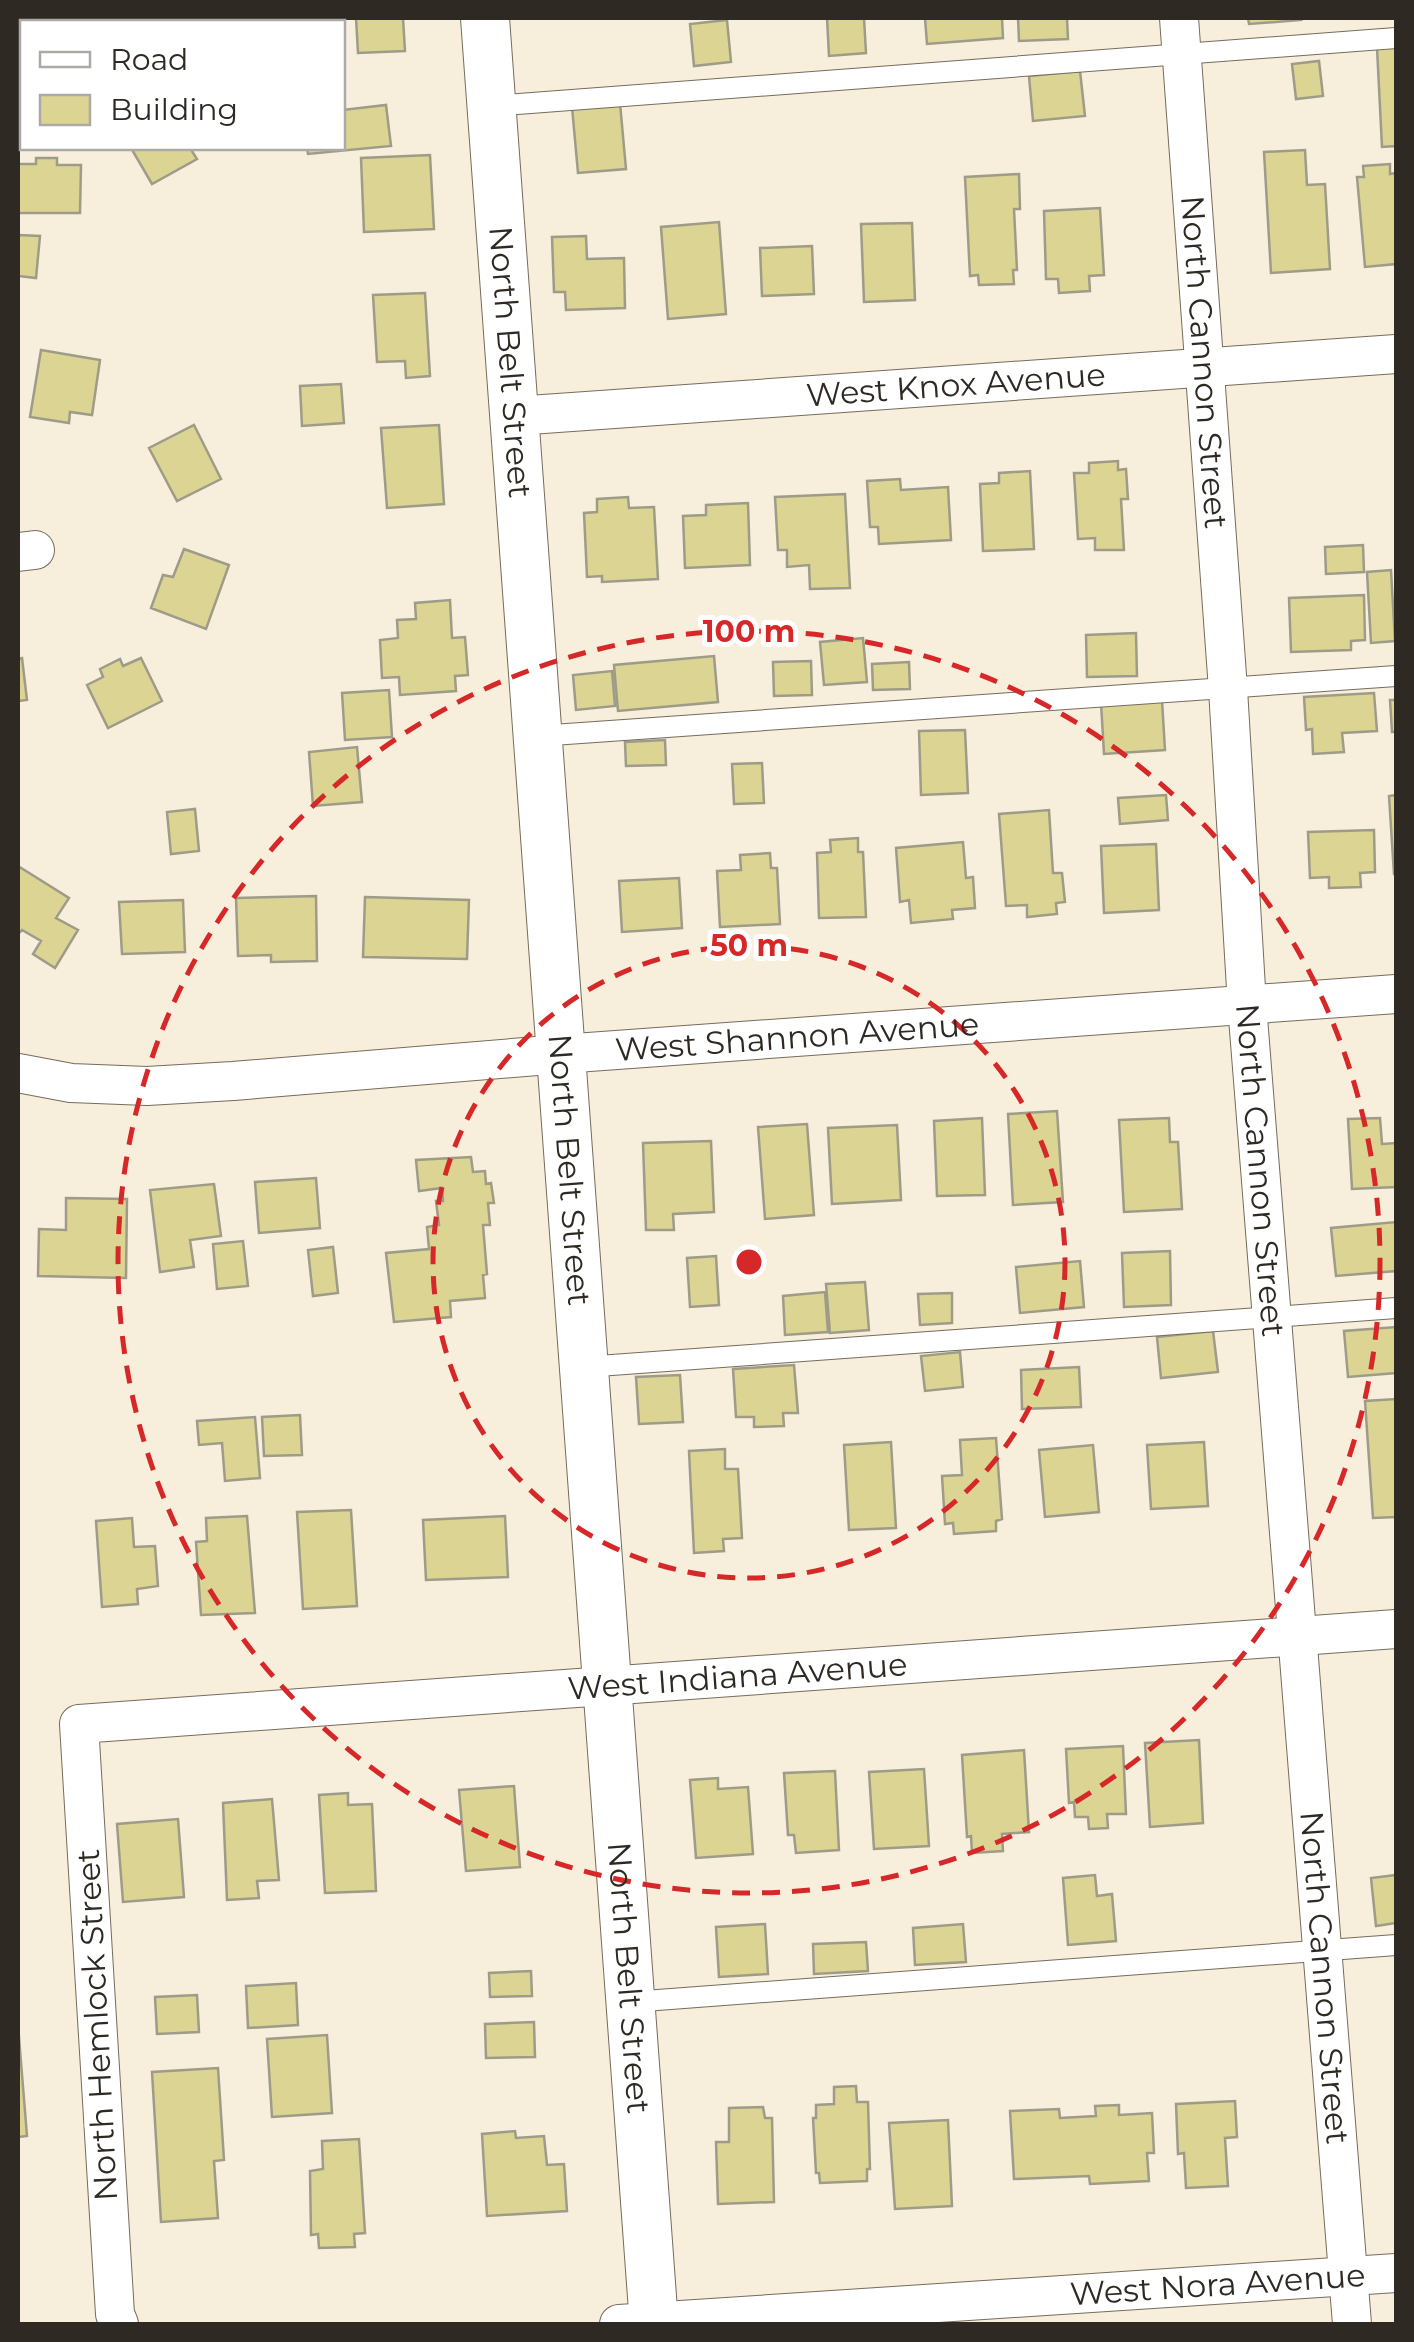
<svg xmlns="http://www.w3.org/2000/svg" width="1414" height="2342" font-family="Montserrat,sans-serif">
  <rect width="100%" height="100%" fill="#f8eedc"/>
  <!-- building -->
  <path fill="#dbd492" stroke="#9e9c89" stroke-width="2.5" d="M220 18H243L251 22H217Z
    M356 18H403L405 51 358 53Z
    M827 18H864L866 53 829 56Z
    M925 18H1002L1003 38 927 44Z
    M1018 18H1067L1068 39 1019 41Z
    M1248 18H1300L1301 20 1249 24Z
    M727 20 731 62 694 66 690 24Z
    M1396 47V146L1382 147 1377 48Z
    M1319 61 1323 96 1296 99 1292 64Z
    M1080 71 1085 116 1033 121 1029 76Z
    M620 103 626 169 578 173 572 107Z
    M386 105 391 146 308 154 307 148H342V110Z
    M131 148H190L197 159 152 184Z
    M1305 150 1307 185 1325 184 1330 269 1271 273 1264 152Z
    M430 155 434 229 364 232 361 158Z
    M36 158H57V165H81L80 213H18V164H36Z
    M1390 164V174L1396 173V264L1365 267 1357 177H1364L1363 166Z
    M1019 174 1020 209H1014L1017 270H1013L1014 284 979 285 978 275 970 276 965 177Z
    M1100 208 1104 275 1089 276 1090 291 1059 293 1058 279H1046L1044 211Z
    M719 222 726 314 668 319 661 227Z
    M912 223 915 300 864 302 861 224Z
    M18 235 40 236 36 278 18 276Z
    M586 236 587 259 624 258 625 308 566 310 565 292H554L552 237Z
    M812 246 814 294 762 296 760 248Z
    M425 293 430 376 406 378 405 361 377 362 373 295Z
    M41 350 100 360 92 415 70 412 69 423 30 417Z
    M341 384 344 423 302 426 300 386Z
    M194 425 221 479 177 501 149 448Z
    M439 425 444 504 387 508 381 428Z
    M1118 461V470L1126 469 1128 499H1121L1124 550H1095V538L1078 539 1074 473H1089V463Z
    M1030 471 1034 549 983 551 980 484 999 483V473Z
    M900 479 901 490 948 487 951 540 879 544 878 527H870L867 481Z
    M845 494 850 588 810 589 809 565 787 567V550H778L775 497Z
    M628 497 629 508 654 507 658 579 602 582V576L587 577 584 513 597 512V499Z
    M748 503 750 565 685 568 683 516 706 515V505Z
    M1363 545 1364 572 1326 574 1325 547Z
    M184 549 229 565 206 629 151 608 163 575 173 577Z
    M1391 570 1395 641 1371 643 1367 572Z
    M1364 595 1365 640 1351 641V650L1291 652 1289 598Z
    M450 600 452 638 465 637 468 675 455 676 456 691 400 695 399 677 382 678 380 640 398 638 397 620 416 619 415 603Z
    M1136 633 1137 676 1087 677 1086 635Z
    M863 638 867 682 824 685 820 642Z
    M714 656 718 702 618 711 614 665Z
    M22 658 27 700 18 701V659Z
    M141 658 162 701 108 728 87 685 103 677 100 669 120 659 123 666Z
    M811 661 812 695 774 696 773 662Z
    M909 662 910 689 873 690 872 664Z
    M612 671 615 706 576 710 573 675Z
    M389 690 392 737 345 740 342 693Z
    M1374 693 1377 731 1342 733 1344 752 1313 754 1312 729 1306 730 1304 697Z
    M1162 700 1165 750 1104 754 1101 703Z
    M1390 700H1396V732H1392Z
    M965 730 968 793 921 795 919 731Z
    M665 740 666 765 626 766 625 742Z
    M357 747 362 802 313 806 309 752Z
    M762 763 764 803 734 804 732 764Z
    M1166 795 1168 820 1120 824 1118 798Z
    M1396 795V874H1394L1389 796Z
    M195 809 199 851 171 854 167 812Z
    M1049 810 1053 873H1062L1065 902 1056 903 1057 914 1027 917V905L1006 906 999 814Z
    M1374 830 1375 872 1360 873 1361 887 1329 888V877L1310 878 1308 832Z
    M858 838V852H863L866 917 819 918 817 853 831 852 830 840Z
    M963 842 966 878 973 877 975 908 952 910 953 919 911 923 909 900 900 902 896 848Z
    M1156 844 1159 910 1104 913 1101 846Z
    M770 853 771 868H777L780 924 720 927 717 871 741 870 740 855Z
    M18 866 69 898 56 918 78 930 55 968 33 954 41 941 22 930 18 934Z
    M679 878 682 928 622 932 619 881Z
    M316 896 317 961 271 962V955L238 956 236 898Z
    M365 897 469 900 467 959 363 957Z
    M183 900 185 952 122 954 119 902Z
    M1057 1111 1063 1202 1013 1205 1008 1114Z
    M982 1118 985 1195 937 1196 934 1121Z
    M1169 1118 1170 1142H1178L1182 1209 1124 1212 1119 1120Z
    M1380 1118 1382 1144 1396 1143V1187L1352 1189 1348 1119Z
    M807 1124 814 1215 765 1219 758 1127Z
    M897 1125 901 1200 832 1204 828 1128Z
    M711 1141 714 1212 673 1214 674 1230H646L643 1143Z
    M471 1157 473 1172 485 1171 486 1184 491 1183 494 1203H488L490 1225H483L487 1274 483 1275 485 1298 450 1301 451 1317 394 1322 386 1253 429 1249 427 1227 439 1225 436 1201H443L442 1188 419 1191 416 1160Z
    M316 1178 320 1228 259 1233 255 1182Z
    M214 1184 221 1236 190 1240 194 1267 160 1272 150 1190Z
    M66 1198 127 1199 126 1278 38 1276 39 1229 66 1230Z
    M1396 1222V1271L1336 1276 1331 1228Z
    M243 1241 248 1286 217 1289 213 1244Z
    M333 1247 338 1293 313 1296 308 1250Z
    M1170 1251 1171 1305 1124 1307 1122 1253Z
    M716 1256 719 1305 690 1307 687 1258Z
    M1080 1261 1084 1307 1020 1313 1016 1267Z
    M865 1282 869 1330 830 1333 826 1284Z
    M825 1292 828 1332 785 1335 783 1296Z
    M952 1293V1323L920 1325 918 1294Z
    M1396 1327V1373L1348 1377 1344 1331Z
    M1213 1331 1218 1372 1161 1378 1157 1337Z
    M960 1352 963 1387 925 1391 921 1356Z
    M794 1365 798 1413H783L784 1426 754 1427V1417H736L733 1369Z
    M1079 1367 1081 1407 1022 1409 1021 1370Z
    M680 1375 683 1422 639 1424 636 1377Z
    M1396 1399V1517L1373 1518 1365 1401Z
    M300 1415 302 1455 264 1456 262 1417Z
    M255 1417 260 1478 225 1481 222 1443 199 1445 197 1421Z
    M996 1438 1002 1519 996 1521V1531L954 1534 953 1523 945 1524 942 1476 962 1475 960 1440Z
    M891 1442 896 1528 849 1530 844 1445Z
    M1204 1442 1208 1506 1151 1509 1147 1445Z
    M1093 1445 1099 1512 1045 1517 1039 1450Z
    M725 1449V1469H738L742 1538 723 1539 724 1551 694 1553 689 1451Z
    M351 1510 357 1606 303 1609 297 1512Z
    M247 1516 255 1613 201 1615 196 1542 207 1541 206 1518Z
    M505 1516 508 1577 426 1580 423 1520Z
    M132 1518 134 1547 155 1546 158 1586 137 1589 138 1604 102 1607 96 1521Z
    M1199 1740 1203 1823 1150 1827 1145 1743Z
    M1123 1746 1126 1814H1107L1108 1828 1089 1829 1088 1817H1075L1074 1802 1069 1803 1066 1749Z
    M1024 1750 1029 1832 1002 1834 1003 1851 972 1853 971 1836 967 1837 962 1755Z
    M924 1769 929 1846 874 1849 869 1772Z
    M835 1771 839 1850 796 1853 794 1835H788L784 1773Z
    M718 1778V1789L748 1787 753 1854 696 1858 690 1780Z
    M514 1786 520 1867 466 1871 459 1790Z
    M348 1793V1805L372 1804 376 1891 325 1893 319 1795Z
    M272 1799 279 1880 257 1881 259 1898 227 1900 223 1803Z
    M178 1819 184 1897 123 1902 117 1824Z
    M1095 1875 1097 1896 1112 1894 1116 1941 1068 1945 1063 1878Z
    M1396 1875V1923L1376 1926 1371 1878Z
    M765 1924 768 1974 719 1977 716 1927Z
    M963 1924 966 1962 915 1965 913 1928Z
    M866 1942 868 1971 814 1974 813 1944Z
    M531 1971 532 1996 490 1997 489 1973Z
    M296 1983 298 2025 248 2028 246 1986Z
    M197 1995 199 2032 157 2034 155 1997Z
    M534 2022 535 2057 486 2058 485 2024Z
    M18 2025 27 2136 18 2137Z
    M327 2035 332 2113 272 2117 267 2039Z
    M218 2068 224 2160 214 2161 218 2218 161 2222 152 2072Z
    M856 2086 857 2102H868L870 2169H867V2181L820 2183 819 2173H816L813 2118H816V2105L834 2104V2087Z
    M1235 2101 1237 2137 1225 2138 1228 2186 1186 2188 1184 2153 1178 2154 1176 2104Z
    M1119 2105V2115L1152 2113 1154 2153H1147L1149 2181 1090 2184 1089 2176 1014 2179 1010 2111 1059 2109 1060 2118 1096 2116 1095 2106Z
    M763 2107 765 2118H772L774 2202 718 2204 716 2142H729V2108Z
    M948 2120 952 2206 895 2209 889 2123Z
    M515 2131 516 2138 544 2136 547 2165 564 2164 567 2211 487 2216 482 2134Z
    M359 2139 365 2233 354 2234 355 2247 319 2248 318 2234 311 2235 310 2171 323 2169 322 2141Z"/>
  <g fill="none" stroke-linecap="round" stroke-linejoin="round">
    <defs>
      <path id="service" d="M492 106 1396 38
        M538 736 1396 676
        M584 1367 1396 1308
        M631 2002 1396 1945"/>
      <g id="minor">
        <path id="s1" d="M1179 18 1228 689 1247 1005 1352 2324"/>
        <path id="s2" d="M515 416 1396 354"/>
        <path d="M18 552 35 550"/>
        <path id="s3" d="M18 1073 71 1083 147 1086 233 1081 561 1054 1396 994"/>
        <path id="s4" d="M119 2324 115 2314 79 1724 1396 1629"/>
        <path id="s5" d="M619 2324 1396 2273"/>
      </g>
      <g id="tertiary">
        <path id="s6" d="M485 18 654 2324"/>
      </g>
    </defs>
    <!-- service casing -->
    <use href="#service" stroke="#746c5c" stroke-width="22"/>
    <!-- minor casing -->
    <use href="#minor" stroke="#746c5c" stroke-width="40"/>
    <!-- tertiary casing -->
    <use href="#tertiary" stroke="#746c5c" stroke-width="50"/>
    <!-- service -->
    <use href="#service" stroke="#fff" stroke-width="20"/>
    <!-- minor -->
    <use href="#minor" stroke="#fff" stroke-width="38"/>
    <!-- tertiary -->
    <use href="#tertiary" stroke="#fff" stroke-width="48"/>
  </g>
  <!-- distance rings -->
  <g fill="none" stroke="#d62828" stroke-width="5" stroke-dasharray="18 12">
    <circle cx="749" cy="1262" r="316"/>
    <circle cx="749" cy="1262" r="631"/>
  </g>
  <g text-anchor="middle" stroke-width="10" stroke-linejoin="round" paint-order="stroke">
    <!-- street labels -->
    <g font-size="32" fill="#2e2a23" stroke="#fff">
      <text dy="11" stroke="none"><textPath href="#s6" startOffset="345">North Belt Street</textPath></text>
      <text dy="11" stroke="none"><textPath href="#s1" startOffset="345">North Cannon Street</textPath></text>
      <text dy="11" stroke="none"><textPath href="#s2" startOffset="442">West Knox Avenue</textPath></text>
      <text dy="11" stroke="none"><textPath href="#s3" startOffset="782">West Shannon Avenue</textPath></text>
      <text dy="11" stroke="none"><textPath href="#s6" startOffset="1155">North Belt Street</textPath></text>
      <text dy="11" stroke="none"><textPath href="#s1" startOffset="1155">North Cannon Street</textPath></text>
      <text dy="11" stroke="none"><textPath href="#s4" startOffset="1262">West Indiana Avenue</textPath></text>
      <text dy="11" stroke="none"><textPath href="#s6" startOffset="1965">North Belt Street</textPath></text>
      <text dy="11" stroke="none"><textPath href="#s1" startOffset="1965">North Cannon Street</textPath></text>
      <text transform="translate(97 2025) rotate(-93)" y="11">North Hemlock Street</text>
      <text dy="11" stroke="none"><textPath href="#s5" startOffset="600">West Nora Avenue</textPath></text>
    </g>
  </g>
  <circle cx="749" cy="1262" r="15" fill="#d62828" stroke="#fff" stroke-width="5"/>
  <g font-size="30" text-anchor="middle" font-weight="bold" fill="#d62828" stroke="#fff" stroke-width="10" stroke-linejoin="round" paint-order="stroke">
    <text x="749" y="642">100 m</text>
    <text x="749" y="956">50 m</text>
  </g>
  <!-- border -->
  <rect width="1414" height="2342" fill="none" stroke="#2e2a23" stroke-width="40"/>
  <!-- legend -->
  <rect x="20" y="20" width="325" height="130" fill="#ffffff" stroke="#abaaa7" stroke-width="2.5"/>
  <rect x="40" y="52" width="50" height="15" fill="#ffffff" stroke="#abaaa7" stroke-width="2.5"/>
  <text x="110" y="70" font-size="30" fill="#2e2a23">Road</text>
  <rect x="40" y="95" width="50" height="30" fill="#dbd492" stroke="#abaaa7" stroke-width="2.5"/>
  <text x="110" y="120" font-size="30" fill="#2e2a23">Building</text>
</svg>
